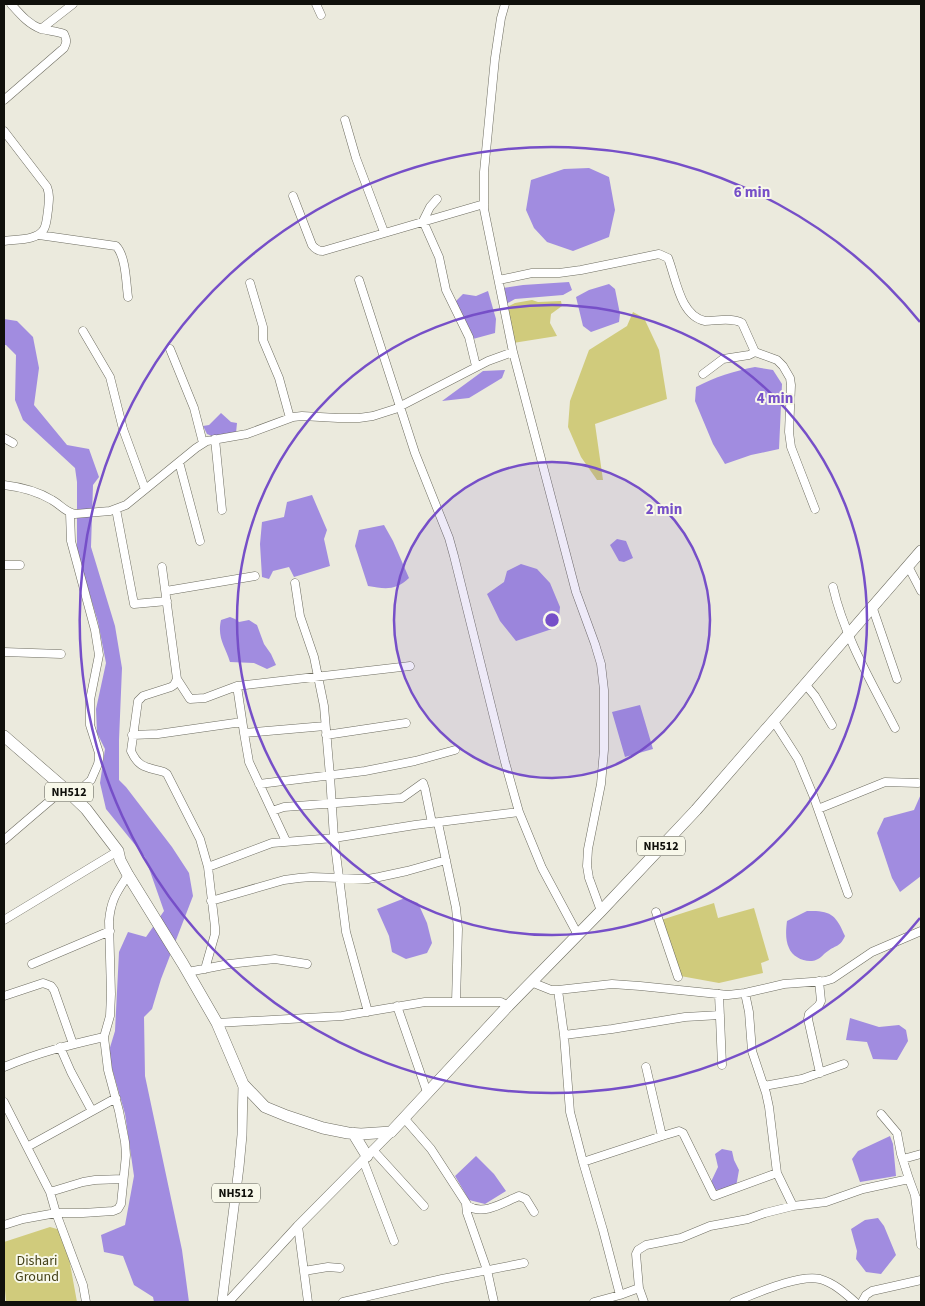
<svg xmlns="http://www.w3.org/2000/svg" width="925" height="1306" font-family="'Source Sans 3',sans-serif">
  <rect width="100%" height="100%" fill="#ebeadd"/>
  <!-- green -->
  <path fill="#d0cb7c" d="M532 300 538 302 561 301 562 306 551 314 550 323 557 336 513 343 505 308 515 303Z
    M633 312 644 318 659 350 667 399 595 424 603 480H597L581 457 568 427 570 401 589 350 627 326Z
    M714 903 718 918 754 908 769 960 761 963 763 973 719 983 675 975 661 920Z
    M50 1227 64 1231 77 1302H6L4 1278V1242Z"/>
  <!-- water -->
  <path fill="#a18ce0" d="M589 168 609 177 615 210 609 237 573 251 547 242 534 228 526 210 531 180 564 169Z
    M569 282 572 290 563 295 515 299 506 304 503 288 523 285Z
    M609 284 615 289 620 314 619 322 591 332 583 326 576 297 589 290Z
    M488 291 496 319 495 333 473 339 455 302 463 294 476 296Z
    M4 319 17 321 33 337 39 368 34 405 67 445 89 449 99 477 93 485 91 547 115 626 122 668 119 740V780L126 787 172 847 189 873 193 896 161 979 152 1009 144 1017 145 1076 182 1250 189 1302H154L153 1297 134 1285 123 1256 104 1252 101 1235 125 1225 134 1176 125 1114 108 1054 115 1031 119 952 128 932 146 937 164 911 145 857 106 809 100 783 105 749 97 733 96 709 106 663 98 622 77 552V482L75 468 23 420 15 400 16 355 6 345H4Z
    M755 367 773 370 782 384 779 449 751 455 725 464 713 444 695 401 696 387C715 377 734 371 755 367Z
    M505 370 502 378 469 398 442 401 483 371Z
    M221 413 231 422 237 423 236 433 212 436 207 434 203 426 209 425Z
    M312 495 327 530 324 539 330 566 294 577 289 567 273 571 269 579 262 577 260 544 262 522 284 517 287 502Z
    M384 525 393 541 409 578C395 591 385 589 368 586L355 546 359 530Z
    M617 539 626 541 633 558 624 562 619 561 610 545Z
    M521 564 537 569 550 583 560 607 558 627 516 641 500 621 487 594 504 582 507 571Z
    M230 617 235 619 239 622 249 620 257 625 264 644 271 654 276 665 267 669 254 663 230 662C225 646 217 638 221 620Z
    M640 705 653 749 625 757 612 712Z
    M921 794V876L900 892 892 878 877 833 884 818 914 810Z
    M405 898 418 903 427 923 432 943 427 953 406 959 392 952 389 936 377 909Z
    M807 911C831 910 836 915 845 936 840 947 836 945 828 951 822 955 820 960 812 961 803 962 792 956 789 948 785 940 786 929 787 921Z
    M850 1018 879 1027 899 1025 906 1030 908 1041 897 1060 873 1059 867 1042 846 1040Z
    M890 1136 893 1144 896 1176 860 1182 852 1159 858 1151Z
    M722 1149 732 1151 734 1160 739 1170 736 1187 717 1190 709 1186 718 1167 715 1154Z
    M476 1156 494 1174 506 1191 485 1204 469 1200 455 1176Z
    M878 1218 884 1226 896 1255 881 1274 866 1272 856 1259 857 1251 851 1229 865 1220Z"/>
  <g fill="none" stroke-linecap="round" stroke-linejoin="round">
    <defs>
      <path id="minor" d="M316 4 321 15
        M505 4 501 18 495 58 484 172V209L513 352 576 592 595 644 601 664 604 690V750L601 784 588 849 587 866 589 878 601 911
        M41 29 73 4
        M4 100 64 48C67 42 67 40 64 34 57 31 49 31 41 29 28 24 20 14 11 4
        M345 120 356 158 384 232
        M4 131 47 187C50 194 49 201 48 210 47 216 47 223 44 229 37 241 16 239 4 241
        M293 196 312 245C315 249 318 251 323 251L484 204
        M437 199 430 207 423 221 439 257 446 290 469 337 476 366
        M39 235 116 246C126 256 126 283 128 297
        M359 280 415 453 449 538 454 556 505 762 519 812 542 868 578 935
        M499 280 532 273H559L581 270 654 255 659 254 668 258C676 278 680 316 705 321 716 321 732 317 742 323L755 352 777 360 783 366 790 378 791 385 789 432 791 447 815 509
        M250 283 263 327V340L279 378 290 418
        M83 331 110 377 123 429 145 489
        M170 349 194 408 203 443
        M703 374 723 359 749 355 755 352
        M4 438 13 443
        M215 439 222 510
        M179 462 200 541
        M4 485C21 487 37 491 52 500 61 505 65 512 75 514L110 511 126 505 196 448 207 441 247 434 293 417 302 416 338 418H359L373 416 395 409 488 361 513 352
        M116 509 134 604 167 601
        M70 513 71 541 95 630 99 655 90 700V725L99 753V759L98 764 91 780 73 796
        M4 565H20
        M908 566 921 591
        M162 567 177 679 174 685 171 687 143 696 138 701 131 751C139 769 148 767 164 772L167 774 200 839 208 867 215 927V934L205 969
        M295 583 300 616 314 657 324 706 330 776 334 838 346 932 368 1012
        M833 587C844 636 872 683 895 728
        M166 591 255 576
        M872 606 897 679
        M4 652 61 654
        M177 679 190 699 205 698 237 686 410 666
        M805 684 815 696 832 725
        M237 686 244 733 249 762 286 841
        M773 720 798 759 813 795 848 894
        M244 733 325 726
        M132 735 158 734 242 722
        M326 735 406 723
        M259 784 365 771 415 761 455 750
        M818 809 885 782 918 783
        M272 811 284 807 402 798 423 783 425 789 432 823
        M438 823 456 908 458 929 456 1002
        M4 840 59 793
        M208 867 272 843 334 838 415 825 519 812
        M211 901 284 880 299 878 311 877 368 879 379 877 407 871 446 860
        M656 912 678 977
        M4 920 113 854
        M32 964 110 931
        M188 972 229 964 275 959 307 964
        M819 981 821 1001 819 1005 809 1014 808 1019 820 1073
        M531 982 551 990H558L612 984 640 986 728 995 745 993 784 984 825 981 832 979 872 952 921 931
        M558 990 564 1035 570 1112 583 1162 603 1230 620 1295
        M745 993 749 1012 752 1051 766 1093 769 1107 777 1173 793 1206
        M719 994 722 1065
        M4 996 43 983 51 986 54 990 73 1044
        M397 1006 427 1092
        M217 1023 342 1016 425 1002H501L508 1006
        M564 1035 612 1029 685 1017 720 1015
        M60 1047 71 1072 92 1111
        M4 1067C37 1053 69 1045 104 1037
        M646 1067 662 1136
        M764 1086 802 1079 844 1064
        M4 1102 50 1192 56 1213 23 1219 4 1225
        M881 1114 897 1133 901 1154 909 1179 916 1198 921 1203
        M404 1118 431 1149 468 1206C484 1216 504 1202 519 1196L526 1199 534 1212
        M27 1147 116 1098
        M373 1150 424 1206
        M903 1159 921 1154
        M363 1160 394 1241
        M583 1162 662 1136 679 1131 683 1133 714 1196 777 1173
        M50 1192 83 1182 95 1180 123 1179
        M915 1196 921 1245
        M466 1204 467 1213 487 1270 494 1302
        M298 1226 308 1302
        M304 1271 328 1267 340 1268
        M639 1288 644 1302
        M86 1302 83 1285 56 1213H83L113 1211 118 1209 121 1204 126 1155 125 1142 119 1111 108 1070 104 1037 110 1016 111 994 109 921C111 899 117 892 128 875
        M343 1302 442 1279 524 1263
        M594 1302 620 1295 639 1288 636 1254 638 1250 646 1245 681 1238 710 1226 748 1219 765 1213 793 1206 826 1202 863 1189 909 1179
        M734 1302C755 1294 798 1274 820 1279 834 1283 845 1293 855 1302
        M862 1302 866 1295 872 1291 921 1280"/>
      <path id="major" d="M222 1302 239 1167 242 1135 243 1084
        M228 1302 298 1226 391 1132"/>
      <path id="highway" d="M4 736 64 788 86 809 118 851 120 860 128 875 183 964 217 1023 243 1084 265 1107 287 1116 323 1128 348 1133 361 1134 391 1132 508 1006 601 911 696 810 921 551
        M353 1133 367 1156"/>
    </defs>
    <!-- minor casing -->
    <use href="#minor" stroke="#6e6d61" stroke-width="9"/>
    <!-- major casing -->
    <use href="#major" stroke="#6e6d61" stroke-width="10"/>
    <!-- highway casing -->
    <use href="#highway" stroke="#6e6d61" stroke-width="12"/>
    <!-- minor -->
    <use href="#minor" stroke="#fff" stroke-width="8"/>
    <!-- major -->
    <use href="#major" stroke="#fff" stroke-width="9"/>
    <!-- highway -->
    <use href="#highway" stroke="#fff" stroke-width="11"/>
  </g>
  <!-- distance rings -->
  <circle cx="552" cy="620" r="158" fill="#764fc8" fill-opacity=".12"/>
  <g fill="none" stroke="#764fc8" stroke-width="2.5">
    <circle cx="552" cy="620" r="158"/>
    <circle cx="552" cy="620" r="315"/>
    <path d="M920 918A473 473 0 1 1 920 322"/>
  </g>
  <g text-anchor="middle" stroke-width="4" stroke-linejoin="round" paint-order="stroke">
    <!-- shield labels -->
    <g fill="#f8f8ea" stroke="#56564e" stroke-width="1">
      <rect x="45" y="782.5" width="48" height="19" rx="4"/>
      <rect x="637" y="836.5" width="48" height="19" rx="4"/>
      <rect x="212" y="1183.5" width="48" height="19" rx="4"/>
    </g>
    <g font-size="12" font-weight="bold" fill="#10100b">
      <text x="69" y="796">NH512</text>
      <text x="661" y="850">NH512</text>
      <text x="236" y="1197">NH512</text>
    </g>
    <!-- park labels -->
    <g font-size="14" fill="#454218" stroke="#f8f8ea">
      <text x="37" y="1265">Dishari<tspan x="37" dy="16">Ground</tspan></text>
    </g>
  </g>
  <circle cx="552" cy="620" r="8" fill="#764fc8" stroke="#f8f8ea" stroke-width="2.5"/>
  <g font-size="15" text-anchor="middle" font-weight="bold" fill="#764fc8" stroke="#f8f8ea" stroke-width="4" stroke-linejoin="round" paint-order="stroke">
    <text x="752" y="197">6 min</text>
    <text x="775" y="403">4 min</text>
    <text x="664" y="514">2 min</text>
  </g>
  <!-- border -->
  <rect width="925" height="1306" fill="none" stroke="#10100b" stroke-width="10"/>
</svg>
